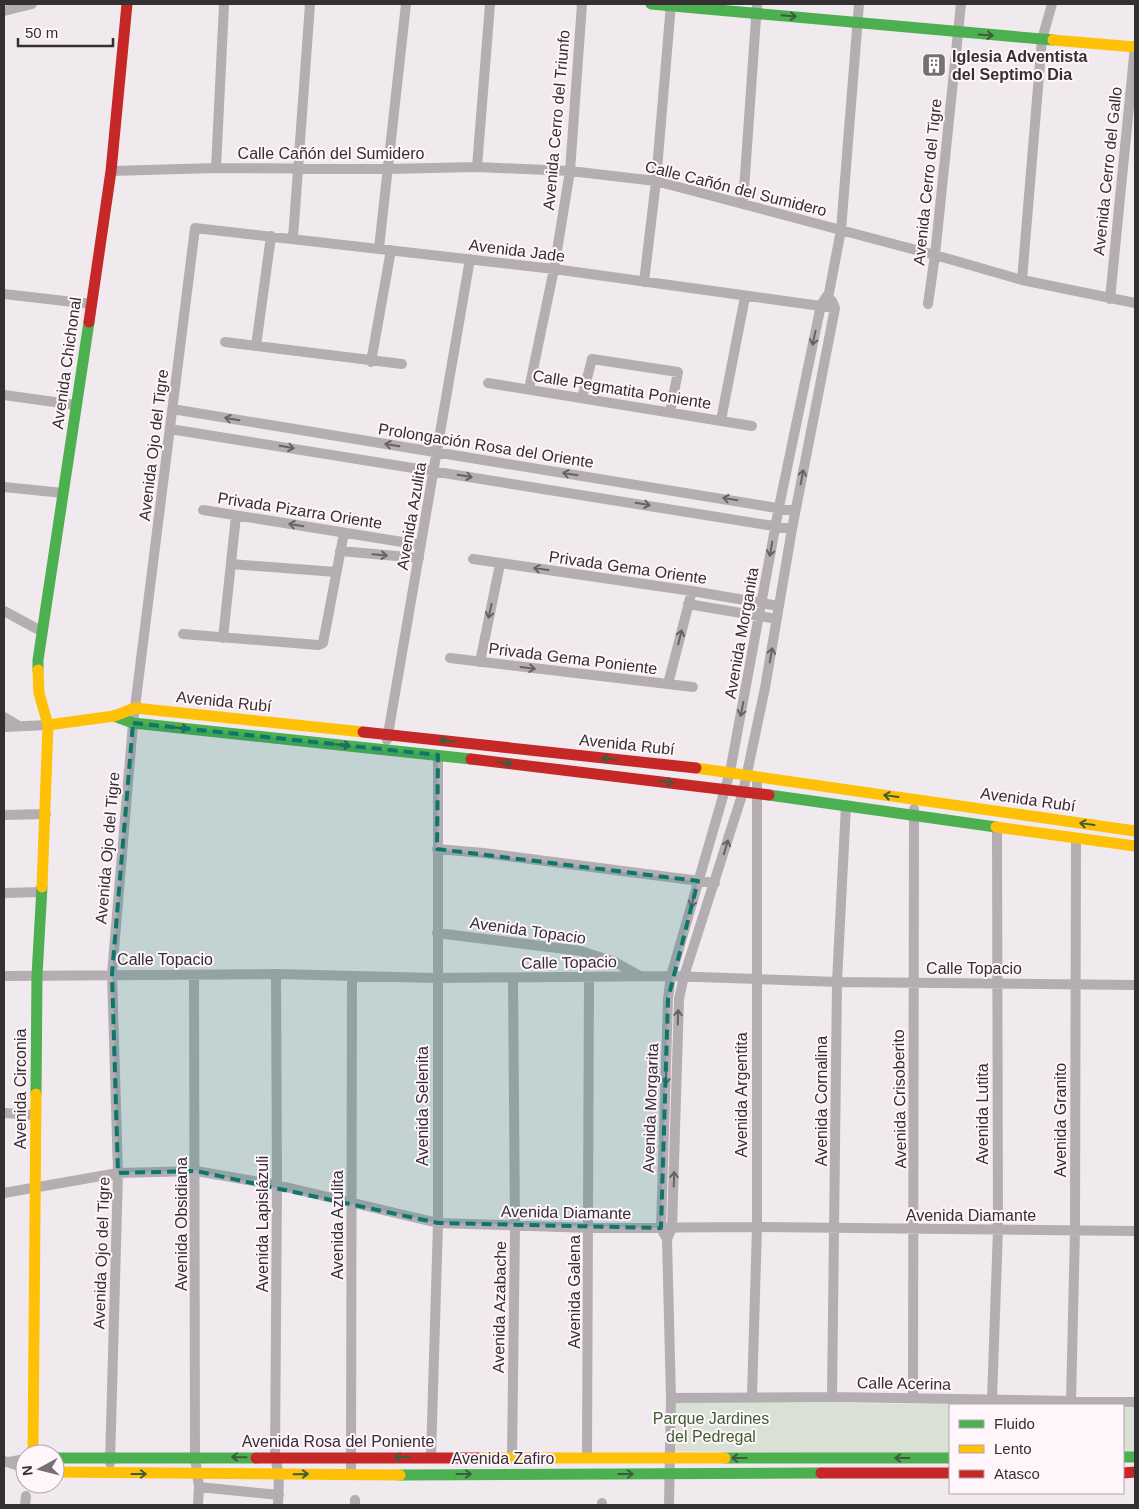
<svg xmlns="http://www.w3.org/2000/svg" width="1139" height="1509" font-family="Helvetica,sans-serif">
  <rect width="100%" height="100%" fill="#f0eaee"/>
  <!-- green -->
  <path fill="#d8e1d4" d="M676 1401 995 1405H950V1455L675 1451Z
    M1123 1407H1135V1457H1123Z"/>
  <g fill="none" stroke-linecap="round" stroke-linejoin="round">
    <!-- street -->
    <path stroke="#b4aeb2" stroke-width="10" d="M4 11 32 4
      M477 167 490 4
      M216 168 224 4
      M111 171 216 168 387 169 477 167 570 171 656 181 935 255 1022 280 1135 303
      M743 204 757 4
      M293 238 310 4
      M379 248 406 4
      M1022 280 1042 39 1052 4
      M644 282 656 181 671 4
      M4 294 91 304
      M1110 299 1135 46
      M928 304 935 255 961 4
      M225 342 402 364
      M256 346 271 236
      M371 362 391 250
      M488 383 752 426
      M529 389 554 269 570 171 582 4
      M4 395 76 405
      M582 398 592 359 678 372 670 412
      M172 409 795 511
      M721 420 745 297
      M170 429 792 529
      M4 487 63 493
      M203 510 421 545
      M340 551 419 558
      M473 559 692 591 779 606
      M231 564 336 572
      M688 604 777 619
      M4 611 41 631
      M183 634 318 645 323 643 344 533
      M223 638 236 516
      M450 658 693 687
      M480 662 500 564
      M668 684 692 591
      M4 717 19 726
      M4 727 48 725
      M387 740 470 259
      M4 815 46 814
      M437 849 484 853 715 883
      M4 893 41 892
      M437 933 581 951 615 962 640 976
      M276 974 277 1185 275 1458 279 1474 278 1505
      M194 975 195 1457 199 1487 198 1505
      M4 976 276 974 436 978 671 976 837 982 1135 985
      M4 1113 35 1115
      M4 1193 118 1173 196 1171 277 1185 438 1223 590 1228 757 1227 1135 1231
      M667 1239 661 1228 668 999 671 976 730 772 779 507 821 305 829 293 841 230 859 4
      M752 1396 757 1227V777
      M832 1397 837 982 846 805
      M671 1398 832 1397 1135 1402
      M913 1398 914 809
      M992 1399 998 1229 997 829
      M1071 1402 1075 1230 1076 839
      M431 1457 438 1223V755
      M512 1457 515 1227 513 978
      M587 1458 589 977
      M4 1461 25 1468
      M9 1462 25 1459
      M110 1463 118 1173 112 974 133 723 195 228 554 269 835 308
      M351 1473 352 978
      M199 1487 279 1495
      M25 1505 26 1496
      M355 1505V1500
      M602 1505V1503
      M669 1505 671 1398 667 1239 672 1228 679 999 684 976 743 792 765 688 792 529 835 308 832 301"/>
    <!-- fast -->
    <path stroke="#4caf50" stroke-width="11" d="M651 4 1053 40
      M38 670V660L89 322
      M114 716 133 723 471 759
      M769 795 996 827
      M36 1094 37 975 42 887
      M1123 1457H1135
      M55 1458H256
      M725 1458H950
      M400 1475 821 1473"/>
    <!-- slow -->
    <path stroke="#ffc107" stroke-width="11" d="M1053 40 1135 47
      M38 670 39 693 48 725 42 887
      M48 725 114 716 135 708 363 732
      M696 768 1135 831
      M996 827 1135 846
      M33 1454 36 1094
      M478 1458H725
      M55 1472 400 1475"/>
    <!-- jam -->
    <path stroke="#c62828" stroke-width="11" d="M89 322 111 171 127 4
      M363 732 696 768
      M471 759 769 795
      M256 1458H478
      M821 1473H950
      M1123 1473 1135 1472"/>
  </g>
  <!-- one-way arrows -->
  <defs><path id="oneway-shaft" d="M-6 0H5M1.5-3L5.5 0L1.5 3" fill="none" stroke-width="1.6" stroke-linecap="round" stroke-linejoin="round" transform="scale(1.25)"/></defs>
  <g stroke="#3c5c3c">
    <use href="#oneway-shaft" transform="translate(789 16) rotate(5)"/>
    <use href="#oneway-shaft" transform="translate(986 35) rotate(4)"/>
    <use href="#oneway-shaft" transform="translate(181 728) rotate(6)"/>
    <use href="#oneway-shaft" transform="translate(447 741) rotate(-174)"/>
    <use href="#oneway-shaft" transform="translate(343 745) rotate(6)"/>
    <use href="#oneway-shaft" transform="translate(609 759) rotate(-174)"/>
    <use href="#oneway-shaft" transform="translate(505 763) rotate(7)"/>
    <use href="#oneway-shaft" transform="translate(666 782) rotate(7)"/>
    <use href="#oneway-shaft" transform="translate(891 796) rotate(-172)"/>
    <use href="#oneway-shaft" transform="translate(1087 824) rotate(-172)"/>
    <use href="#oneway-shaft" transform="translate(239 1457) rotate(-179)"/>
    <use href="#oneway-shaft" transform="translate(402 1457) rotate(-180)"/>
    <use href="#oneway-shaft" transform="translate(739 1458) rotate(180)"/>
    <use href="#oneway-shaft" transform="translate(902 1458) rotate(180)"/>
    <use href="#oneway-shaft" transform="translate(139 1474)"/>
    <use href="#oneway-shaft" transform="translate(301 1474) rotate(-1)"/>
    <use href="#oneway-shaft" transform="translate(464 1474)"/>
    <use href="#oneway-shaft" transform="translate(626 1474)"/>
  </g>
  <g stroke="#676265">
    <use href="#oneway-shaft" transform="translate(814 338) rotate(102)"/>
    <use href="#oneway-shaft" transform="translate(232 419) rotate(-171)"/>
    <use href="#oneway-shaft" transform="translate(392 445) rotate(-171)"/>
    <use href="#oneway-shaft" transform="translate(287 447) rotate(9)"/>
    <use href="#oneway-shaft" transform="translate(570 474) rotate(-171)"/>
    <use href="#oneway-shaft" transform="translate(465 476) rotate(9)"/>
    <use href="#oneway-shaft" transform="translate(802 477) rotate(-79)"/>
    <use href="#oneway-shaft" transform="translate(730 499) rotate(-171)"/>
    <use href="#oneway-shaft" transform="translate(643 504) rotate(9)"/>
    <use href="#oneway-shaft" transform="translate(296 525) rotate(-171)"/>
    <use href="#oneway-shaft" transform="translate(771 549) rotate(100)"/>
    <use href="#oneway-shaft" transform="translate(380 555) rotate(5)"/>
    <use href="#oneway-shaft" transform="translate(541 569) rotate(-172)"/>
    <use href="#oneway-shaft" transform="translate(490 611) rotate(102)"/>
    <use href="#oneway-shaft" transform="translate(680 637) rotate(-76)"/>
    <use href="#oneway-shaft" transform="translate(771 655) rotate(-80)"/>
    <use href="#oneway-shaft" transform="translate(528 668) rotate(7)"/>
    <use href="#oneway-shaft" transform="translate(742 709) rotate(101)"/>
    <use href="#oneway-shaft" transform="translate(726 847) rotate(-73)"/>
    <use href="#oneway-shaft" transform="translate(693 900) rotate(106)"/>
    <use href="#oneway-shaft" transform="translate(678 1017) rotate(-88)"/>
    <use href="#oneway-shaft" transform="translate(666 1077) rotate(92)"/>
    <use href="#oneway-shaft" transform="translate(674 1179) rotate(-88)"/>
  </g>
  <!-- marked area -->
  <path fill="#0f766e" fill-opacity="0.2" stroke="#0f766e" stroke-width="4" stroke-dasharray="10 6" stroke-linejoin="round" d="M133 723 438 755 437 849 698 881 668 999 661 1228 438 1223 196 1171 118 1173 112 974Z"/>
  <!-- icons -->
  <defs>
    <symbol id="building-square" viewBox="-11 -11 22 22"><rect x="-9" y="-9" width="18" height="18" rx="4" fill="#767074" stroke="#fff5fb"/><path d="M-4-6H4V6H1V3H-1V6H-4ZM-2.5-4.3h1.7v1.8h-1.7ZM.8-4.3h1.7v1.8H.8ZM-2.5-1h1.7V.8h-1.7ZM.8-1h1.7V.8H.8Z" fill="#fff"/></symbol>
  </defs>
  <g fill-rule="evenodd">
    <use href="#building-square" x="920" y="51" width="28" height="28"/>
  </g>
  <g text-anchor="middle" stroke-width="4" stroke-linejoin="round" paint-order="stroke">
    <!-- poi labels -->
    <g font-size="16" font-weight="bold" fill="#342f32" stroke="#fff5fb" text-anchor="start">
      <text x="952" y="62">Iglesia Adventista<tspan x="952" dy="18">del Septimo Dia</tspan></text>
    </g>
    <!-- street labels -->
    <g font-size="16" fill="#342f32" stroke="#fff5fb">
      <text transform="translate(556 120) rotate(-85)" y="6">Avenida Cerro del Triunfo</text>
      <text x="331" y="159">Calle Cañón del Sumidero</text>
      <text transform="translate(1107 171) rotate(-84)" y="6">Avenida Cerro del Gallo</text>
      <text transform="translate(927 182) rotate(-84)" y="6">Avenida Cerro del Tigre</text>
      <text transform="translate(736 188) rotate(14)" y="6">Calle Cañón del Sumidero</text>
      <text transform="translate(517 250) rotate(7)" y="6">Avenida Jade</text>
      <text transform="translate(66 363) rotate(-82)" y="6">Avenida Chichonal</text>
      <text transform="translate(622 389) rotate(9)" y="6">Calle Pegmatita Poniente</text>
      <text transform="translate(153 445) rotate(-83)" y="6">Avenida Ojo del Tigre</text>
      <text transform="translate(486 445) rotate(9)" y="6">Prolongación Rosa del Oriente</text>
      <text transform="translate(300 510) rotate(9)" y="6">Privada Pizarra Oriente</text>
      <text transform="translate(411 516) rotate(-80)" y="6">Avenida Azulita</text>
      <text transform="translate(628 567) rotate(8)" y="6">Privada Gema Oriente</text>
      <text transform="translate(741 633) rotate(-80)" y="6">Avenida Morganita</text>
      <text transform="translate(573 658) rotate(7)" y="6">Privada Gema Poniente</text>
      <text transform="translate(224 701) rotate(6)" y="6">Avenida Rubí</text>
      <text transform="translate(627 744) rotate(6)" y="6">Avenida Rubí</text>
      <text transform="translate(1028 799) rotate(8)" y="6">Avenida Rubí</text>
      <text transform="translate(107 848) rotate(-85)" y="6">Avenida Ojo del Tigre</text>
      <text transform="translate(528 930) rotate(8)" y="6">Avenida Topacio</text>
      <text x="165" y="965">Calle Topacio</text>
      <text transform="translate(569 962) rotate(-1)" y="6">Calle Topacio</text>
      <text x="974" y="974">Calle Topacio</text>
      <text transform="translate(20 1089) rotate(-90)" y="6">Avenida Circonia</text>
      <text transform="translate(741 1095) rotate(-90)" y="6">Avenida Argentita</text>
      <text transform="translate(899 1099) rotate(-91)" y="6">Avenida Crisoberito</text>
      <text transform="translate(821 1101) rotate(-90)" y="6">Avenida Cornalina</text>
      <text transform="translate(422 1106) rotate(-90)" y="6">Avenida Selenita</text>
      <text transform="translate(650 1108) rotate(-88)" y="6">Avenida Morgarita</text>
      <text transform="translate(982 1114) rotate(-90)" y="6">Avenida Lutita</text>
      <text transform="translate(1060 1120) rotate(-90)" y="6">Avenida Granito</text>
      <text transform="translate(566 1212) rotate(1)" y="6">Avenida Diamante</text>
      <text x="971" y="1221">Avenida Diamante</text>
      <text transform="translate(181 1224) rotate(-90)" y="6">Avenida Obsidiana</text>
      <text transform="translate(262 1224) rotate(-90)" y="6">Avenida Lapislázuli</text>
      <text transform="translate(337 1225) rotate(-90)" y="6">Avenida Azulita</text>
      <text transform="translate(101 1253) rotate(-88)" y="6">Avenida Ojo del Tigre</text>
      <text transform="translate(574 1292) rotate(-90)" y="6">Avenida Galena</text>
      <text transform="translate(499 1307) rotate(-89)" y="6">Avenida Azabache</text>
      <text transform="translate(904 1383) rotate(1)" y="6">Calle Acerina</text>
      <text x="338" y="1447">Avenida Rosa del Poniente</text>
      <text x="503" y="1464">Avenida Zafiro</text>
    </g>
    <!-- park labels -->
    <g font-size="16" fill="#3b5f30" stroke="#fff5fb">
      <text x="711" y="1424">Parque Jardines<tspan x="711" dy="18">del Pedregal</tspan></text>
    </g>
  </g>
  <!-- border -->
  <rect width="1139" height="1509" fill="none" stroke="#342f32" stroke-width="10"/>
  <!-- legend -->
  <rect x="949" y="1404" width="175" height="90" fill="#fff5fb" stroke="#aea6ab"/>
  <rect x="959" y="1420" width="25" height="8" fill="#4caf50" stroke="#aea6ab"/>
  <text x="994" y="1429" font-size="15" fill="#342f32">Fluido</text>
  <rect x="959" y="1445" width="25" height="8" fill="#ffc107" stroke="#aea6ab"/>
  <text x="994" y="1454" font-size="15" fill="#342f32">Lento</text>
  <rect x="959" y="1470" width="25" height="8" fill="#c62828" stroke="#aea6ab"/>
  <text x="994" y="1479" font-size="15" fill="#342f32">Atasco</text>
  <!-- north arrow -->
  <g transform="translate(40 1469) rotate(263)"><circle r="24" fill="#fff5fb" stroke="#aea6ab"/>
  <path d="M0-4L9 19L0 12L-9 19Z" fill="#767074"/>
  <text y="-8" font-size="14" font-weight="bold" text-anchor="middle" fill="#342f32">N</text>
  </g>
  <!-- scale -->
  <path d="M18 38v8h95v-8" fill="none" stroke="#342f32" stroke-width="2.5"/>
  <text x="25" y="38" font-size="15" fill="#342f32" stroke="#fff5fb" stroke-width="4" paint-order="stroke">50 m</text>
</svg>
